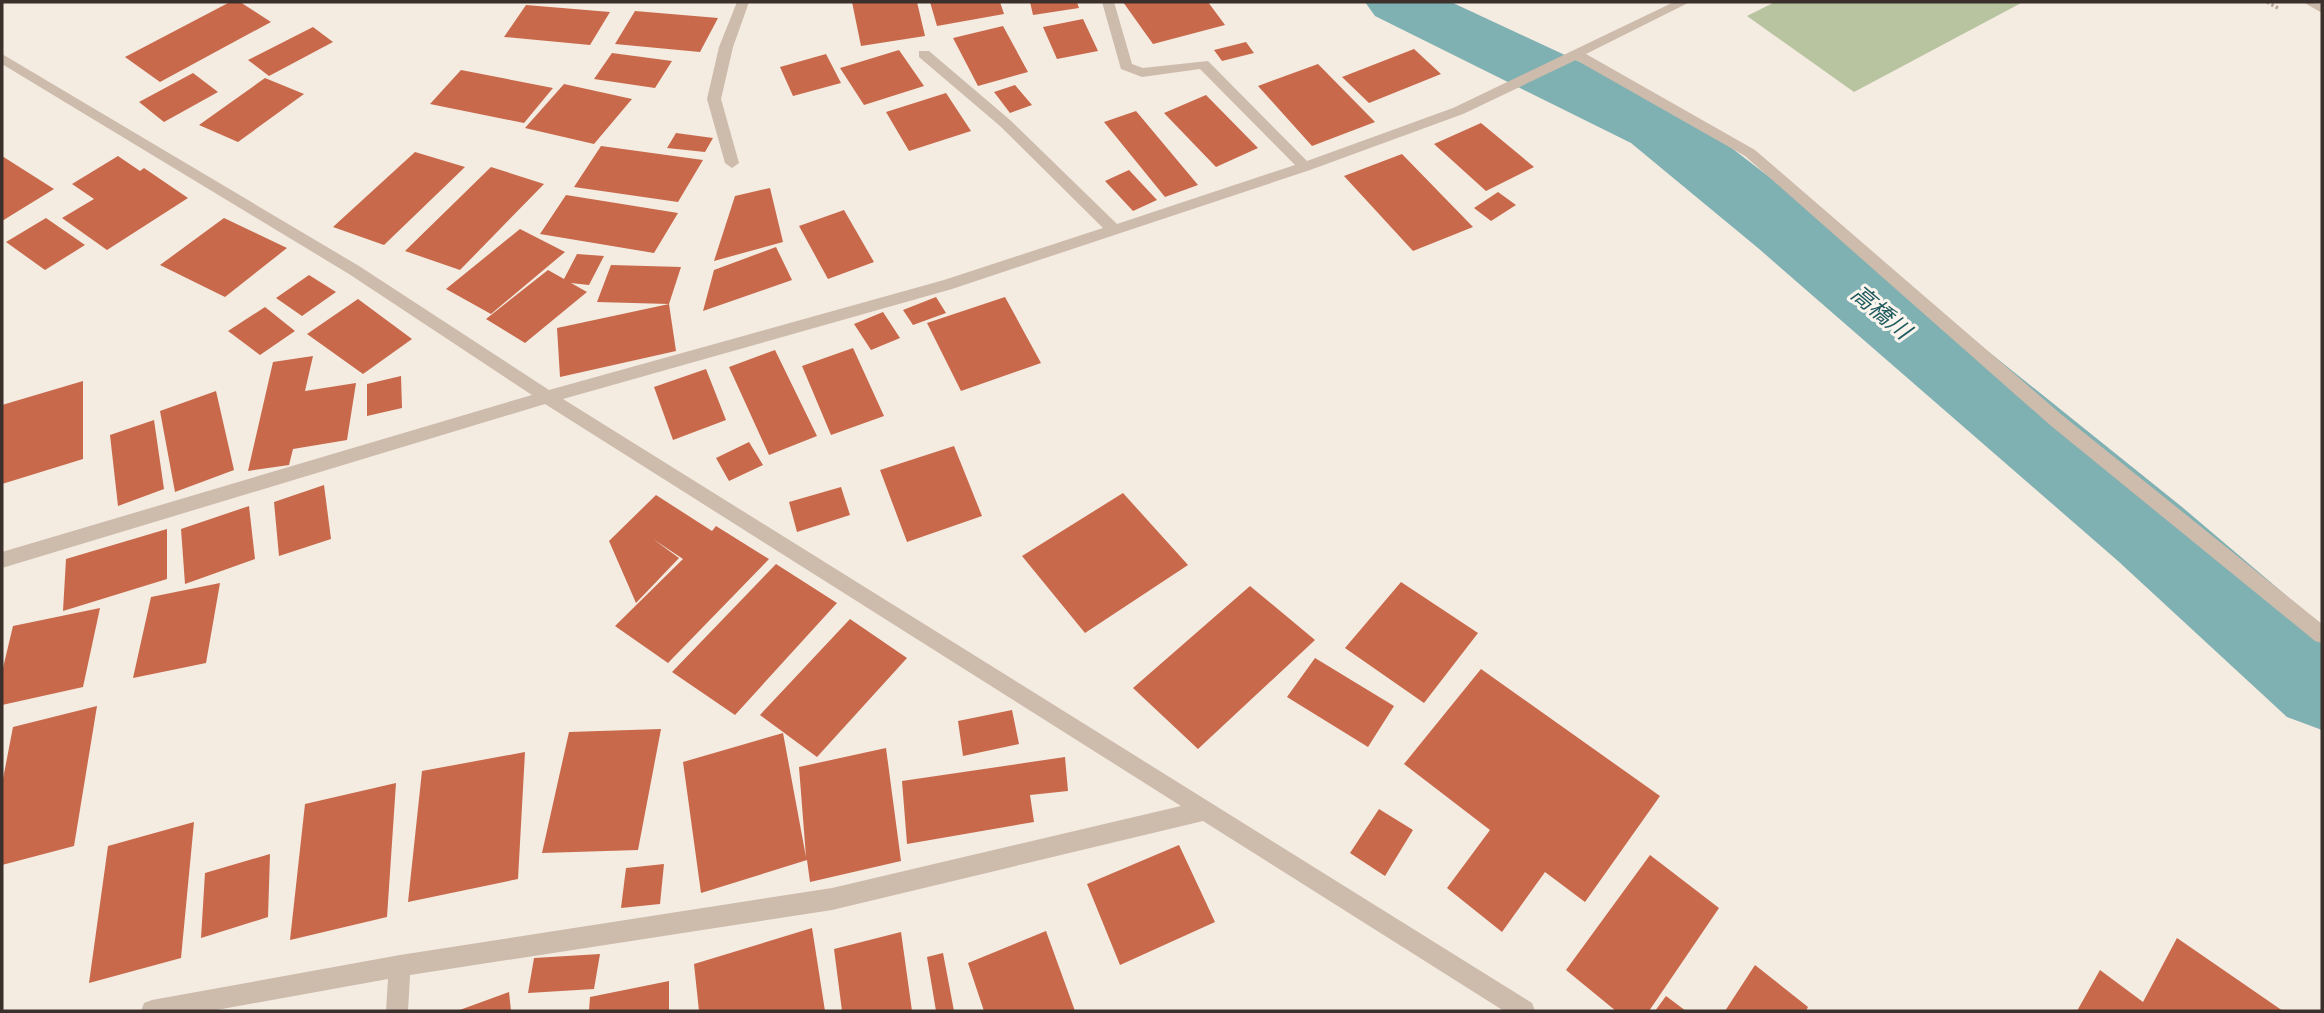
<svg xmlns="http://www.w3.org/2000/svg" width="2324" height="1013" font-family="Quicksand,'Noto Sans JP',sans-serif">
  <rect width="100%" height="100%" fill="#f4ebe1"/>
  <!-- green -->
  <path fill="#b8c4a0" d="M1775 2H2023L1854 92 1747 16Z"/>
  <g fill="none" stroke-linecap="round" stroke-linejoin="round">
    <!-- river -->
    <path fill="#7fb0b2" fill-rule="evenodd" d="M1365 2H1451L1681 109 1812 210 2182 507 2322 626V730L2287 717 2118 561 1758 248 1631 143 1375 16Z"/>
  </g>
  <!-- building -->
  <path fill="#c8694b" d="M230 2H240L271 22 160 82 125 57Z
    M852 2H917L925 36 861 46Z
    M930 2H1000L1004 14 937 26Z
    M1030 2H1077L1079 8 1033 15Z
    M1123 2H1208L1225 25 1153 44Z
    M526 5 610 12 590 45 504 37Z
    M635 11 718 18 700 52 615 44Z
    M1083 19 1098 51 1057 59 1043 27Z
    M1003 26 1028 72 978 86 953 38Z
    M313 27 333 42 269 76 248 60Z
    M1246 42 1254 53 1222 61 1214 50Z
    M1414 49 1441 74 1369 103 1342 77Z
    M899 50 924 86 864 105 840 68Z
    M612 53 672 61 655 88 594 79Z
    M826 54 841 83 793 96 780 67Z
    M1318 64 1375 122 1312 146 1258 86Z
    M461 70 553 88 524 123 430 104Z
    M193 73 218 92 164 122 139 102Z
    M265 78 304 94 238 142 199 125Z
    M564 84 632 99 594 144 525 128Z
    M1015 85 1032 105 1010 113 994 92Z
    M946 93 971 131 909 151 886 112Z
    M1206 95 1258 148 1216 167 1164 113Z
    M1136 111 1198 185 1165 197 1104 122Z
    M1481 123 1534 167 1486 191 1434 144Z
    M676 133 713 138 705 152 667 148Z
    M601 146 703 160 678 202 574 187Z
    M415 152 465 167 384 245 333 227Z
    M1402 154 1473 227 1413 251 1344 176Z
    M2 156 54 189 2 221Z
    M118 156 140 171 144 168 188 198 107 250 62 218 94 199 72 184Z
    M491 167 544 184 460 270 405 251Z
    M1129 170 1157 200 1133 211 1105 181Z
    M770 188 783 242 714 261 735 196Z
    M1498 192 1516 205 1491 221 1474 208Z
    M566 195 678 213 654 253 540 234Z
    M844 210 874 262 828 279 799 226Z
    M46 218 85 245 45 270 6 242Z
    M224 218 287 248 225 297 160 265Z
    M520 229 565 252 491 314 446 289Z
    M776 247 792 280 703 311 714 270Z
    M577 254 604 256 589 285 571 283 587 292 525 343 486 319 548 270 564 279Z
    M611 265 681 267 669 304 597 302Z
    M309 275 336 292 302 316 276 298Z
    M936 297 946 313 913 325 903 310Z
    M1005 297 1041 363 961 391 927 323Z
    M358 299 412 339 363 374 307 334Z
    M669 304 676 351 560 377 557 328Z
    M265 307 295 331 260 355 228 331Z
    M883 312 900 338 871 350 854 324Z
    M853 348 884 416 831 435 802 366Z
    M775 350 817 436 769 455 729 367Z
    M313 356 305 391 356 383 347 440 293 449 289 465 248 471 273 362Z
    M706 369 726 420 673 440 654 387Z
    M401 376 402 408 367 416V384Z
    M83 381V459L2 484V405Z
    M216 391 234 470 175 492 160 411Z
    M154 420 164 489 118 506 110 435Z
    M749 442 763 465 729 481 716 458Z
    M954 446 982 516 907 542 880 470Z
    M324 485 331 539 279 556 274 502Z
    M841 487 850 515 797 532 789 502Z
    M1123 493 1188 565 1085 633 1022 556Z
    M656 495 712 531 716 526 769 559 668 663 615 626 683 559 653 539 679 558 636 603 609 541Z
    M249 506 255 559 185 584 181 529Z
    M167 529V579L63 611 66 559Z
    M776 564 837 603 735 715 672 672Z
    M1401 582 1478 633 1424 703 1345 648Z
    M220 583 206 663 133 678 151 597Z
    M1250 586 1315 640 1198 749 1133 688Z
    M100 608 83 687 2 705V672L13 626Z
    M850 619 907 658 817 757 760 715Z
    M1315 658 1394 706 1368 747 1287 697Z
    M1481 669 1660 796 1585 902 1545 872 1502 932 1447 888 1490 830 1404 764Z
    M97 706 74 846 2 865V784L13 727Z
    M1012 710 1019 744 963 756 958 721Z
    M661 729 638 850 542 853 569 732Z
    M783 733 806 857 799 767 886 748 901 861 810 882 807 860 701 893 683 762Z
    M525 752 518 879 408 902 422 771Z
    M1065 757 1068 791 1030 795 1034 822 907 844 902 781Z
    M396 783 387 917 290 940 305 804Z
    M1379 809 1413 830 1385 876 1350 853Z
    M194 822 181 958 89 983 108 846Z
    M1179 845 1215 922 1120 965 1087 884Z
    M270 854 268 917 201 938 205 873Z
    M1650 855 1719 908 1649 1011H1616L1566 970Z
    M664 864 660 904 621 908 626 868Z
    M812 928 825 1011H699L694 964Z
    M1046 931 1075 1011H984L968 963Z
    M901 932 912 1011H842L834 949Z
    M2177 938 2283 1011H2077L2100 970 2143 1002Z
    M943 953 954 1011H936L927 957Z
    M600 954 594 989 528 993 534 958Z
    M1755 965 1808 1007 1806 1011H1725Z
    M669 981V1011H589L590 997Z
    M509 992 511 1011H457Z
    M1666 996 1686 1011H1655Z"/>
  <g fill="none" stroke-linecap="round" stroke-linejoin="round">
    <!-- path -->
    <path stroke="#b9a596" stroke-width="3.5" stroke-dasharray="2.5 2.5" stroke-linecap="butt" d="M2267 2 2278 8"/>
    <!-- lane -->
    <path fill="#cdbbac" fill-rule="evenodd" d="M2303 2 2322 4V13Z"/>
    <!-- street -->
    <path fill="#cdbbac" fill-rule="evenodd" d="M737 2H749L733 47 721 99 739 163 732 168 725 163 707 99 719 47Z
      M1102 2H1114L1132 64 1143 68 1208 61 1307 161 1453 108 1674 2H1690L1586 54 1755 150 2062 415 2322 624V643L2315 641 2050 425 1745 156 1576 60 1463 114 1310 170 952 289 563 399 1532 1003 1535 1011H1504L1203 821 832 910 410 975 408 1011H386L388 979 211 1011H141L144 1003 152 1000 400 955 832 888 1181 806 545 404 2 568V552L532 395 349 274 2 64V54L359 266 549 390 944 280 1103 228 1000 126 919 57V51H929L1010 120 1117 224 1295 165 1200 69 1142 77 1121 69Z"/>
  </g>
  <g text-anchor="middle" stroke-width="6" stroke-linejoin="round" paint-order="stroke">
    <!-- water labels -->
    <g font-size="23" font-style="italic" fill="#1f5a5e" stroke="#fbf5ee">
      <text transform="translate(1881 312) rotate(40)" y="8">高橋川</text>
    </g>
  </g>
  <!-- border -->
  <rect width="2324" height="1013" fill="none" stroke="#3b302b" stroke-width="7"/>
</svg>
